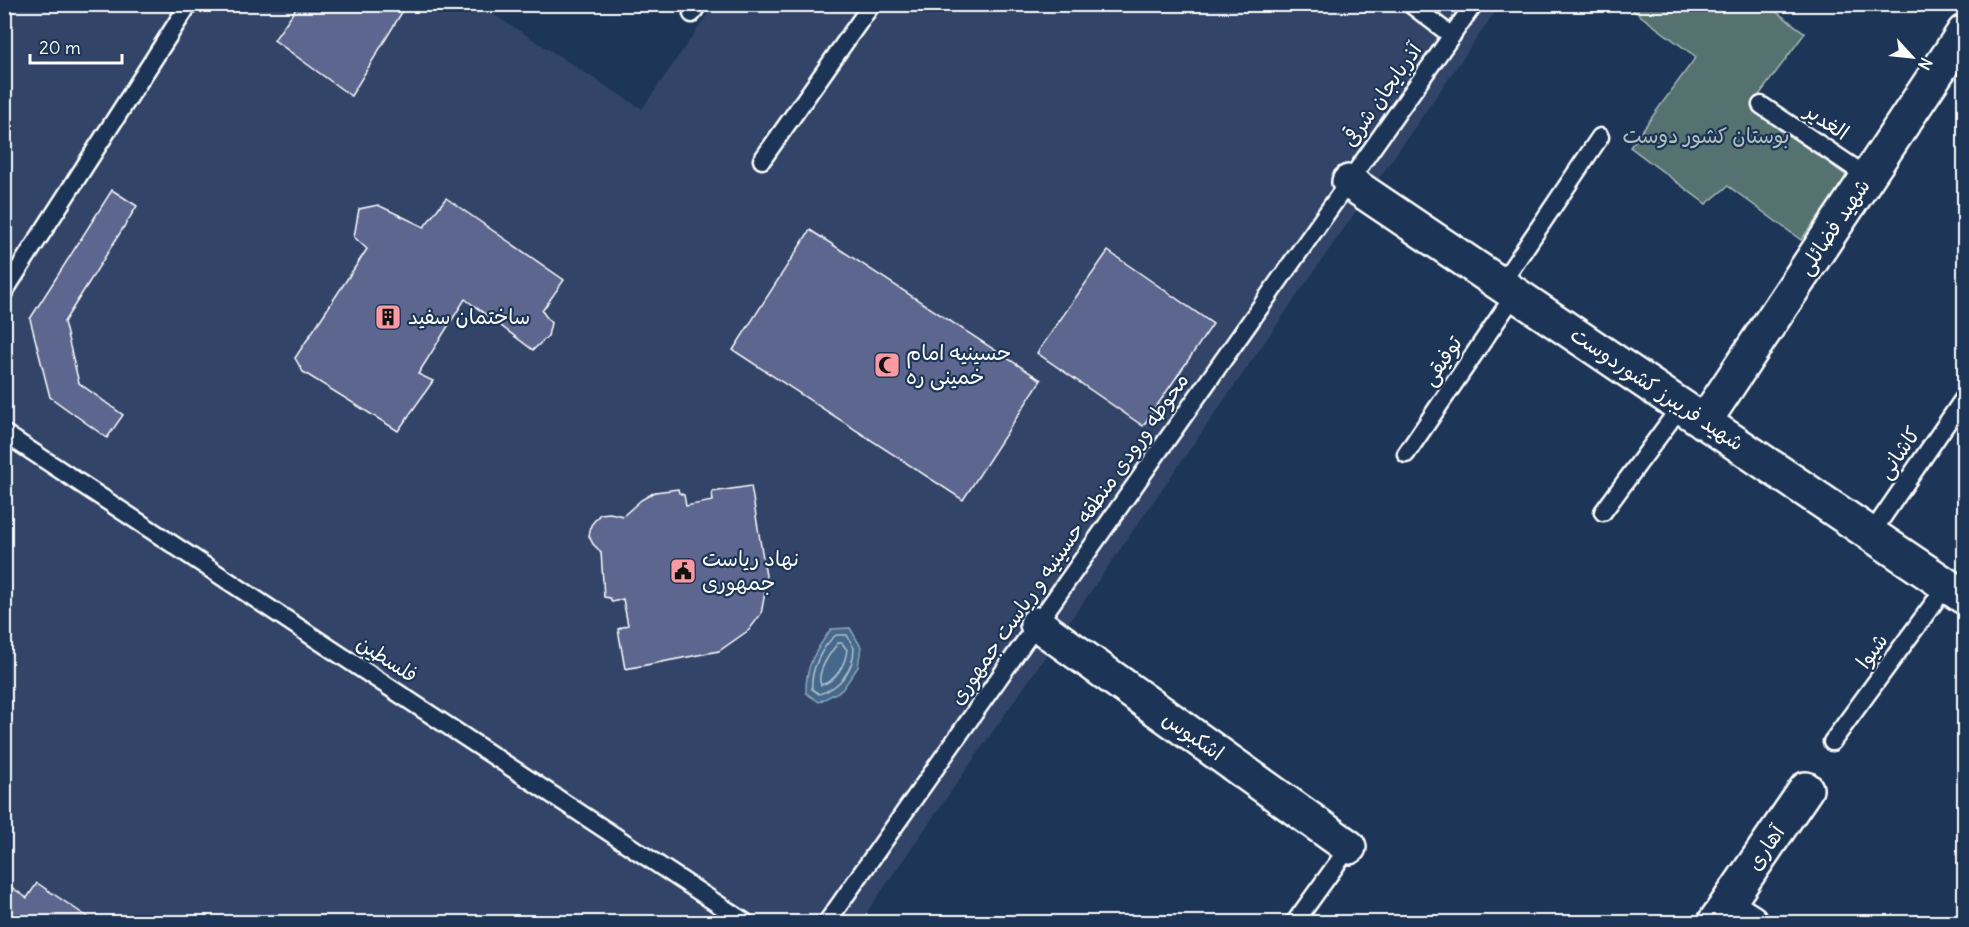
<svg xmlns="http://www.w3.org/2000/svg" width="1969" height="927" font-family="Delius,'Playpen Sans Arabic',sans-serif">
  <rect width="100%" height="100%" fill="#1d3557"/>
  <filter id="ink" filterUnits="userSpaceOnUse"><feTurbulence type="fractalNoise" baseFrequency=".0167" numOctaves="2"/><feDisplacementMap in="SourceGraphic" scale="12" xChannelSelector="R" yChannelSelector="G"/><feConvolveMatrix kernelMatrix="1 2 1 2 8 2 1 2 1" color-interpolation-filters="sRGB"/></filter>
  <g filter="url(#ink)">
    <!-- built -->
    <path fill="#304468" d="M5 5H479L642 109 714 5H1500L860 922H5Z"/>
    <!-- green -->
    <path fill="#56726f" stroke="#aab8b7" stroke-width="1.5" d="M1626 5H1767L1805 33 1751 106 1848 177 1801 240 1728 186 1706 204 1630 147 1696 57Z"/>
    <!-- water -->
    <path fill="#44688b" stroke="#8fa4b9" stroke-width="1.5" d="M850 628 861 647 858 667 842 690 819 702 806 693C805 666 816 650 831 629Z"/>
    <g fill="none" stroke-linecap="round" stroke-linejoin="round">
      <!-- shore -->
      <path stroke="#b4c3d1" stroke-width="1.5" d="M836 635H847L854 648C854 669 840 688 819 694L812 689C810 671 822 646 836 635Z
        M838 643H842L847 650C845 665 836 681 821 685 816 673 830 653 838 643Z"/>
    </g>
    <!-- building -->
    <path fill="#5c668e" stroke="#fff" stroke-width="1.5" d="M299 4H407L351 96 274 40Z
      M112 190 137 206 64 322 79 383 123 415 107 438 50 397 30 319Z
      M446 198 564 280 542 311 551 323 548 336 533 350 465 299 418 374 433 381 398 431 303 372 295 358 367 249 354 237 359 209 378 205 424 227Z
      M810 230 1041 380 963 500 733 350Z
      M1108 251 1213 324 1143 426 1037 353Z
      M751 486 767 582 761 614 749 630 719 651 625 669 618 629 628 625 623 599 612 602 610 598 604 597 601 552 593 544 589 536 591 525 600 514 610 513 623 516 641 500 655 492 678 489 679 493 684 495 686 506 713 501 712 492Z
      M4 882 27 898 37 883 95 922H4Z"/>
    <g fill="none" stroke-linecap="round" stroke-linejoin="round">
      <defs>
        <path id="service" d="M1410 4 1452 36
          M692 14 698 4
          M1761 105 1868 177
          M762 160 872 4
          M1501 284 1600 137
          M4 292 189 4
          M4 433 745 922
          M1406 454 1515 294
          M1603 512 1681 406
          M1871 534 1964 398
          M1832 742 1947 585
          M827 922 1474 4
          M1295 922 1349 847"/>
        <path id="minor" d="M1349 182 1964 597
          M1704 422 1964 32
          M1037 624 1349 847
          M1726 906 1751 922
          M1715 922 1806 789"/>
      </defs>
      <!-- service casing -->
      <use href="#service" stroke="#fff" stroke-width="21"/>
      <!-- minor casing -->
      <use href="#minor" stroke="#fff" stroke-width="38"/>
      <!-- service -->
      <use href="#service" stroke="#1d3557" stroke-width="16"/>
      <!-- minor -->
      <use href="#minor" stroke="#1d3557" stroke-width="33"/>
    </g>
  </g>
  <!-- icons -->
  <defs>
    <symbol id="building-square" viewBox="-11 -11 22 22"><rect x="-9" y="-9" width="18" height="18" rx="4" fill="#ff9aa2" stroke="#1d3557"/><path d="M-4-6H4V6H1V3H-1V6H-4ZM-2.5-4.3h1.7v1.8h-1.7ZM.8-4.3h1.7v1.8H.8ZM-2.5-1h1.7V.8h-1.7ZM.8-1h1.7V.8H.8Z" fill="#111"/></symbol>
    <symbol id="mosque-square" viewBox="-11 -11 22 22"><rect x="-9" y="-9" width="18" height="18" rx="4" fill="#ff9aa2" stroke="#1d3557"/><path d="M3.5-4.9A6 6 0 1 0 3.5 4.9A5 5 0 1 1 3.5-4.9Z" fill="#111"/></symbol>
    <symbol id="civic-square" viewBox="-11 -11 22 22"><rect x="-9" y="-9" width="18" height="18" rx="4" fill="#ff9aa2" stroke="#1d3557"/><path d="M-.6-6.5H3V-4.5H.6V-3L4-1V1h2V6H-6V1h2V-1L-.6-3ZM-1.2 2.5V6h2.4V2.5Z" fill="#111"/></symbol>
  </defs>
  <g fill-rule="evenodd">
    <use href="#building-square" x="373" y="302" width="30" height="30"/>
    <use href="#mosque-square" x="872" y="350" width="30" height="30"/>
    <use href="#civic-square" x="668" y="556" width="30" height="30"/>
  </g>
  <g text-anchor="middle" stroke-width="4.5" stroke-linejoin="round" paint-order="stroke">
    <!-- street labels -->
    <g font-size="21" fill="#fff" stroke="#1d3557">
      <text transform="translate(1382 95) rotate(-55)" y="7">آذربایجان شرقی</text>
      <text transform="translate(1827 122) rotate(34)" y="7">الغدیر</text>
      <text transform="translate(1834 227) rotate(-56)" y="7">شهید فضائلی</text>
      <text transform="translate(1442 361) rotate(-56)" y="7">توفیقی</text>
      <text transform="translate(1657 389) rotate(34)" y="7">شهید فریبرز کشوردوست</text>
      <text transform="translate(1899 453) rotate(-55)" y="7">کاشانی</text>
      <text transform="translate(1069 539) rotate(-55)" y="7">محوطه ورودی منطقه حسینیه و ریاست جمهوری</text>
      <text transform="translate(1872 651) rotate(-54)" y="7">شیوا</text>
      <text transform="translate(387 659) rotate(33)" y="7">فلسطین</text>
      <text transform="translate(1193 736) rotate(35)" y="7">اشکبوس</text>
      <text transform="translate(1766 848) rotate(-56)" y="7">آهاری</text>
    </g>
    <!-- park labels -->
    <g font-size="21" fill="#b3c0be" stroke="#1d3557">
      <text x="1706" y="143">بوستان کشور دوست</text>
    </g>
    <!-- poi labels -->
    <g font-size="21" fill="#fff" stroke="#1d3557" text-anchor="start">
      <text x="408" y="324">ساختمان سفید</text>
      <text x="906" y="360">حسینیه امام<tspan x="906" dy="24">خمینی ره</tspan></text>
      <text x="702" y="566">نهاد ریاست<tspan x="702" dy="24">جمهوری</tspan></text>
    </g>
  </g>
  <!-- margin -->
  <rect width="1969" height="927" fill="none" stroke="#1d3557" stroke-width="24"/>
  <rect x="12" y="12" width="1945" height="903" fill="none" stroke="#fff" stroke-width="2" filter="url(#ink)"/>
  <!-- north arrow -->
  <g transform="translate(1912 57) rotate(117)" stroke="#1d3557" stroke-width="4.5" paint-order="stroke">
  <path d="M0-4.5L10 22L0 15L-10 22Z" fill="#ffffff"/>
  <text y="-9" font-size="16" font-weight="bold" text-anchor="middle" fill="#ffffff">N</text>
  </g>
  <!-- scale -->
  <path d="M30 54v9h92v-9" fill="none" stroke="#ffffff" stroke-width="3"/>
  <text x="39" y="54" font-size="18" fill="#ffffff" stroke="#1d3557" stroke-width="4.5" paint-order="stroke">20 m</text>
</svg>
